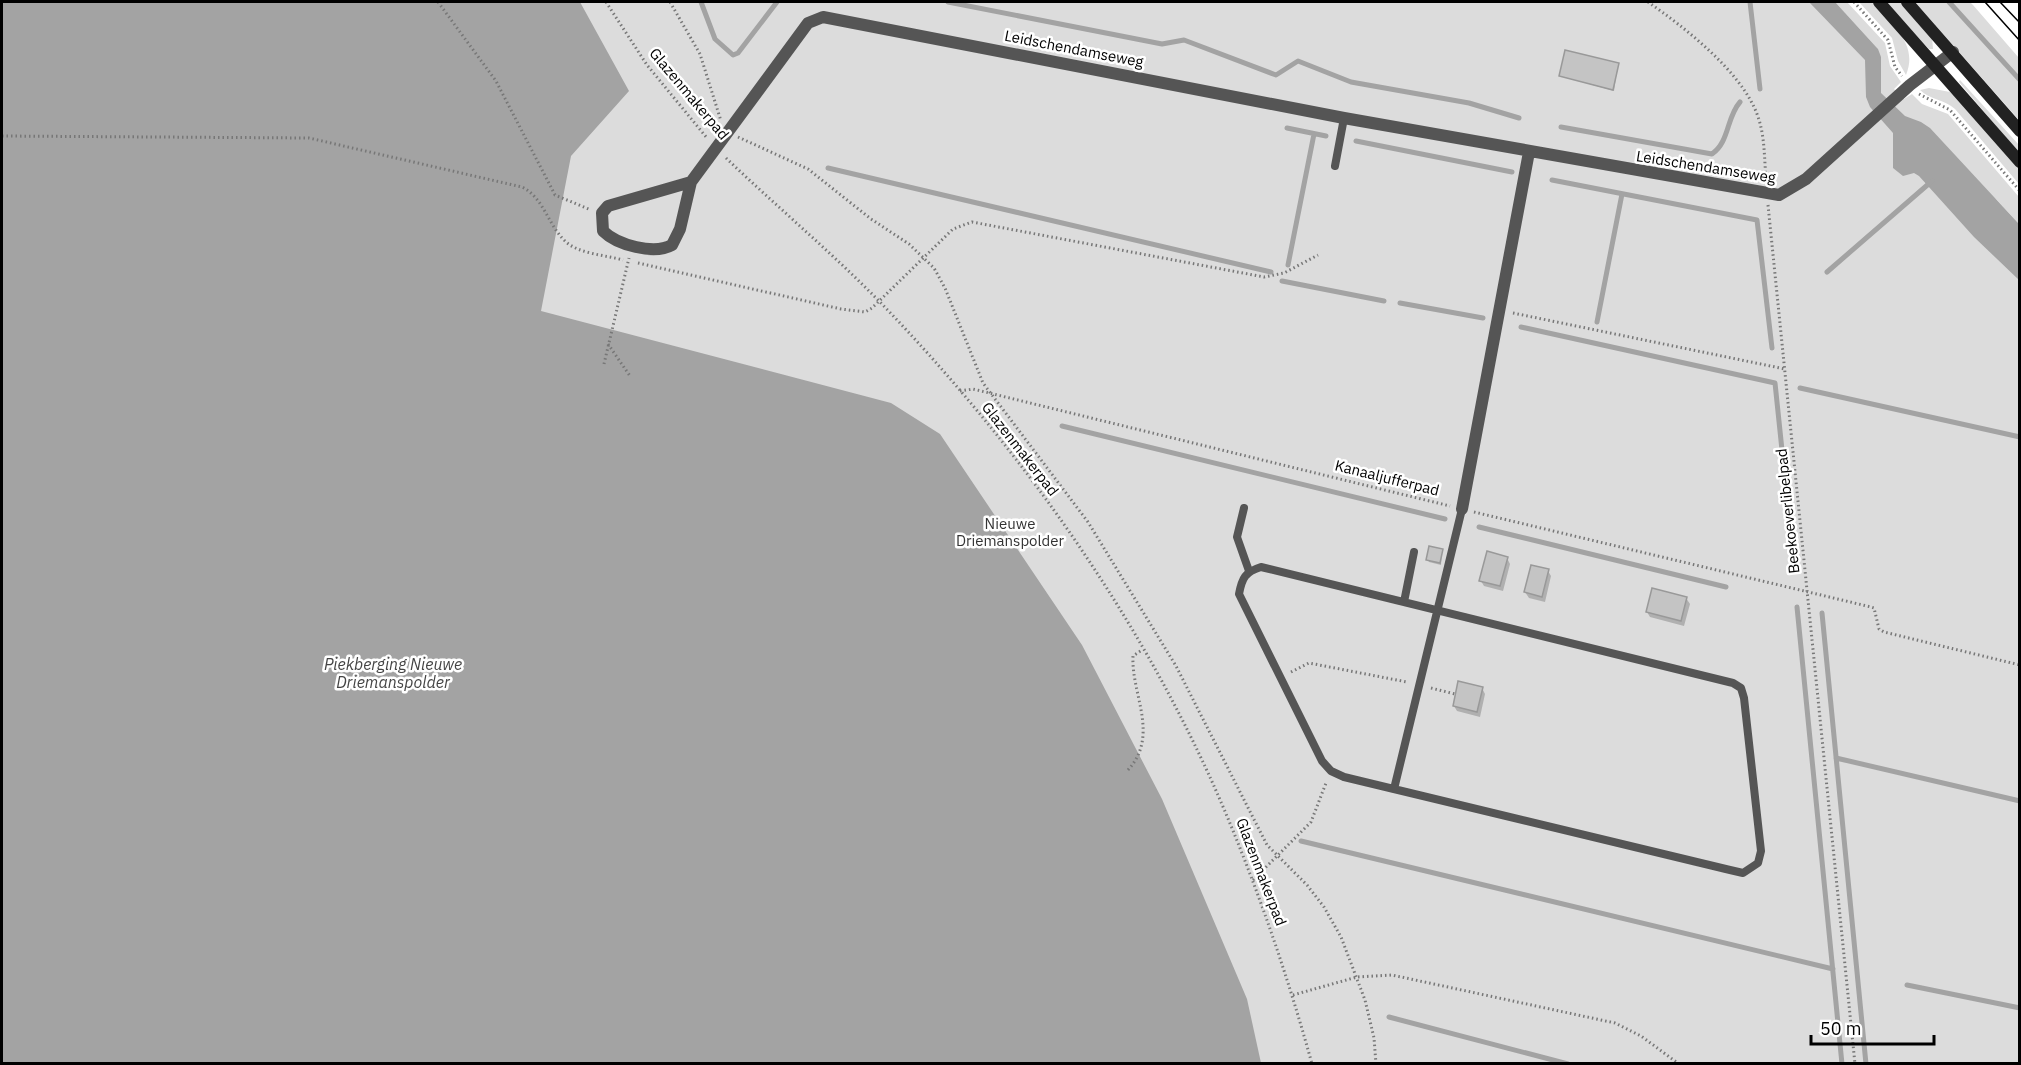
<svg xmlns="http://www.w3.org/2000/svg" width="2021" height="1065" font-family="'IBM Plex Sans',sans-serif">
  <rect width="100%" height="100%" fill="#fff"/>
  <!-- green -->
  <path fill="#dcdcdc" d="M2 2H1814L1878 49 1835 2H1847L1885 43 1890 66 1901 82 1894 89 1904 99 1912 94 1922 104 1948 114 2019 197V224L1995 198 2020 231 2019 1063 2 1064Z
    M1859 2H1872C1891 23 1919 44 1906 75L1898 61 1892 38Z
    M1885 2H1903L1932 37 1933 49H1929Z
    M1915 2H1970L1973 5 2019 58V120Z
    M1960 80 2019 145V153L1959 82Z
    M1929 88 1950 92 1957 97 2019 169V184L1955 109C1944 99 1930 100 1920 90Z"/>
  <!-- water -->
  <path fill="#a3a3a3" d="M2 2H580L629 91 571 156 541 311 891 403 940 434 1082 645 1162 799 1247 999 1261 1063H2Z
    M1809 2 1836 3 1878 49 1881 57V93L1905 116 1921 122 1930 128 2019 224V280L1974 237 1919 176 1914 173 1903 176 1893 168V133L1870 107 1866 97 1865 60Z"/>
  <!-- shadow -->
  <path fill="#0003" d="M1618 64 1614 91 1561 76Z
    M1442 550 1441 565 1429 562 1428 560Z
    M1507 558 1510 564 1503 591 1484 586 1481 581Z
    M1548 571 1551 576 1545 602 1529 598 1525 592Z
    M1686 598 1690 604 1684 626 1650 617 1647 612Z
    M1482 688 1485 694 1480 717 1457 711 1454 706Z"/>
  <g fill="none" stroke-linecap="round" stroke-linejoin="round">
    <!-- stream -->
    <path stroke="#a3a3a3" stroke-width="5" d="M701 2 715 39 733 55 738 53 777 2
      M948 2 1162 44 1184 40 1276 75 1298 61 1351 82 1469 103 1519 118
      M1750 2 1760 89
      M1949 2 2020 80
      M1561 127 1712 154C1730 141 1726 118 1740 102
      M1287 128 1326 136
      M1356 141 1512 172
      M828 168 1271 272
      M1552 180 1757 220 1772 348
      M1288 265 1314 134
      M1827 272 1932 181
      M1282 281 1384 301
      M1400 303 1483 318
      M1597 322 1622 194
      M1521 327 1775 383 1794 565
      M1800 388 2020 437
      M1062 426 1445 519
      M1479 527 1726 587
      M1797 607 1842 1064
      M1822 613 1866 1064
      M1836 758 2020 801
      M1301 841 1833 969
      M1907 985 2020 1008
      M1389 1017 1568 1064"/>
  </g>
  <!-- building -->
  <path fill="#c4c4c4" stroke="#999" stroke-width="1.5" d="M1565 50 1619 63 1613 90 1559 76Z
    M1429 546 1443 549 1440 563 1426 560Z
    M1487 551 1508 557 1500 586 1479 581Z
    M1531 565 1549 569 1542 597 1524 592Z
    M1652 588 1687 597 1681 621 1646 612Z
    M1458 681 1483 687 1477 712 1453 706Z"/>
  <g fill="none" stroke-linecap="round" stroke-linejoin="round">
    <!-- path -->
    <path stroke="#777" stroke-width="3" stroke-dasharray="1.5 3" stroke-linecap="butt" d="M438 2 496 81 555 195 591 210
      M606 2 647 65 707 138
      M670 2 700 54 721 121
      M1648 2C1684 27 1741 71 1757 114 1765 135 1764 156 1766 178
      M1854 2 1888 40 1895 67 1902 76
      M1919 94 1950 110 2020 191
      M2 136 309 138 522 187C544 198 548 225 565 241 578 254 606 255 623 260
      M738 137 808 169 871 219 909 244 934 268 945 288 983 383 1088 522 1176 666 1267 845 1307 885 1324 907 1341 937 1365 1000 1374 1038 1376 1064
      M726 158C776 206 830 251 879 301 1020 447 1144 621 1224 809 1259 892 1288 977 1312 1064
      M1768 205 1855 1064
      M638 263 841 309 865 312 872 308 953 229 972 222 1264 277 1284 273 1318 255
      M1513 313 1785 369
      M608 344 630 376
      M604 364 629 258
      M960 391 973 389 1450 506
      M1474 512 1871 607 1874 608 1879 629 1884 632 2020 665
      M1291 672 1309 663 1407 682
      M1431 688 1455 694
      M1128 770C1160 735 1131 694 1133 656L1142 650
      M1253 880 1311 822 1326 783
      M1293 995 1357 977 1392 975 1615 1023 1641 1036 1679 1064"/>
    <!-- service -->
    <path stroke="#555" stroke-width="8" d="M1335 166 1344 118
      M1244 508 1237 537 1249 571
      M1261 567 1733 683 1741 688 1744 698 1761 851 1758 863 1743 873 1730 870 1344 777 1331 771 1322 761 1239 594C1242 578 1245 572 1261 567Z
      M1404 602 1414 552
      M1394 789 1462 509"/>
    <!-- minor -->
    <path stroke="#555" stroke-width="12" d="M691 182 608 206 602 213 603 231C617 245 654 255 672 245L680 229 691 182 808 23 823 17 1344 118 1779 195 1806 179 1910 85 1953 52
      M1462 509 1529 152"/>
    <!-- secondary -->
    <path stroke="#222" stroke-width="12" d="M1879 2 2020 162
      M1907 2 2020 131"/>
    <!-- tram -->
    <path stroke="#000" stroke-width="1.5" d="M1985 2 2020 41
      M2000 2 2020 23"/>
  </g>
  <g text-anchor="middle" stroke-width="5" stroke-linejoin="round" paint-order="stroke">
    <!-- street labels -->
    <g font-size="15" fill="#000" stroke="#fff">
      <text transform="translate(1074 49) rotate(11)" y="5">Leidschendamseweg</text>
      <text transform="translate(689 94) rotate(50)" y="5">Glazenmakerpad</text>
      <text transform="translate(1706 167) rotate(9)" y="5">Leidschendamseweg</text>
      <text transform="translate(1020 449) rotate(52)" y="5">Glazenmakerpad</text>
      <text transform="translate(1387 478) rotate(14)" y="5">Kanaaljufferpad</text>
      <text transform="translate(1788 511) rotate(-96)" y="5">Beekoeverlibelpad</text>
      <text transform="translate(1261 872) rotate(69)" y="5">Glazenmakerpad</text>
    </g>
    <!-- park labels -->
    <g font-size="15" fill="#333" stroke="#fff">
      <text x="1010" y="529">Nieuwe<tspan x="1010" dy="17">Driemanspolder</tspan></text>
    </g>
    <!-- water labels -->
    <g font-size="16" font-style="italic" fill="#444" stroke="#fff">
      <text x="393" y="670">Piekberging Nieuwe<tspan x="393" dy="18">Driemanspolder</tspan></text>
    </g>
  </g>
  <!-- border -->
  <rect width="2021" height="1065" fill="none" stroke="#000000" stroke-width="6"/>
  <!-- scale -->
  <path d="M1811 1035v9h123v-9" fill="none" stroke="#000000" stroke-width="3"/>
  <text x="1820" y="1035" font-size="18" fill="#000000" stroke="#ffffff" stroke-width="4.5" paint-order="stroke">50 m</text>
</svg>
